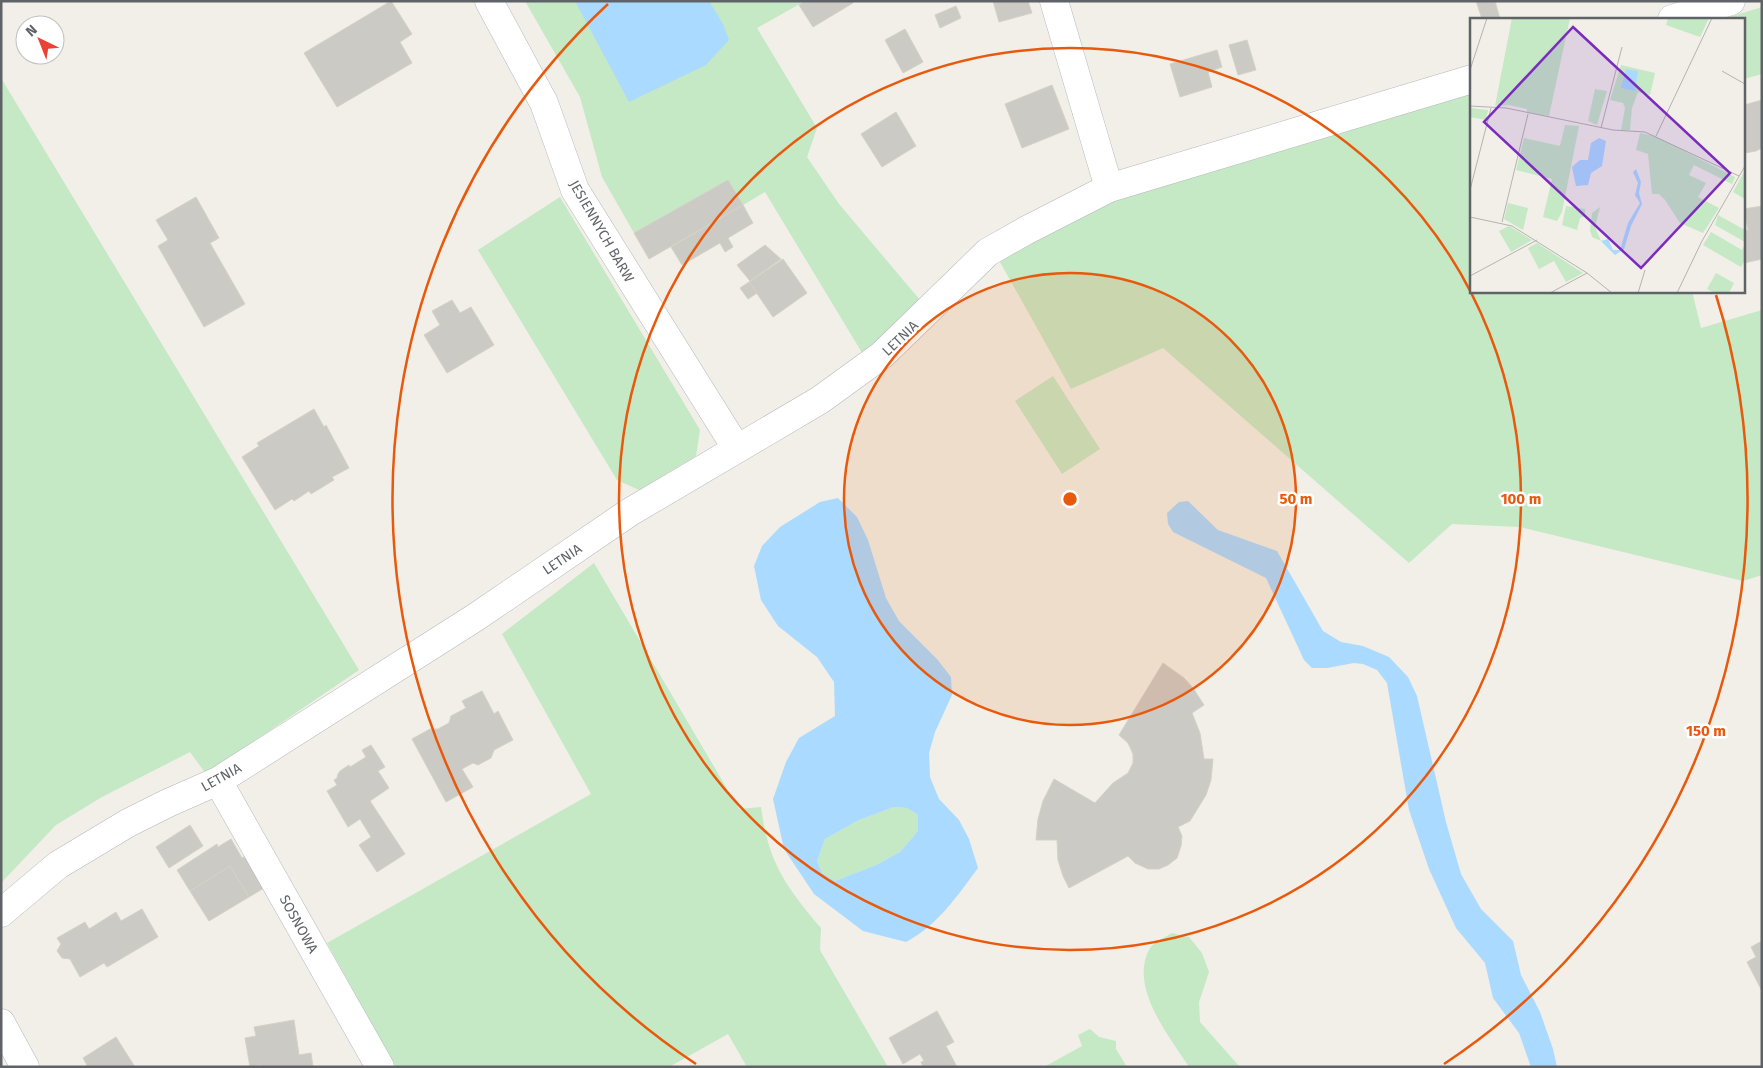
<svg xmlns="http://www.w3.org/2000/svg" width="1763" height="1068" font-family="'Fira Sans',sans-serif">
  <rect width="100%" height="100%" fill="#f1efe8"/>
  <!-- green -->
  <path fill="#c5e8c5" d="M525 1H805L757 28 817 128 807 157 839 204 920 300 864 356 765 192 743 205 634 233 602 177 580 97Z
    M1762 7V74L1744 79V19H1723Z
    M1 78 359 670 206 774 190 752 102 797 56 825 1 883Z
    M1472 93V291H1692L1701 328 1762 310V575L1743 581 1520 527 1452 524 1409 563 1163 348 1071 389 1000 262 1106 200Z
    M560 197 700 430 696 456 639 490 617 480 478 250Z
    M1053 376 1100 449 1062 474 1015 401Z
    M594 563 739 809 761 807C768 862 786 887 821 928L820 950 888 1067H747L728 1034 669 1067H396L327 943 591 794 502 634Z
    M894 807 907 808 918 815V831L900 852 876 865 835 881 822 873 817 861 825 839 859 820Z
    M1172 933 1189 937 1202 953 1209 972 1199 1002 1200 1022 1240 1067H1189C1169 1036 1128 986 1150 948 1154 942 1166 937 1172 933Z
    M1090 1029 1099 1037 1116 1041V1049L1127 1067H1044L1082 1046 1078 1035Z"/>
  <!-- water -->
  <path fill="#aadaff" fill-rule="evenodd" d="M575 1H709L723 24 729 40 706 65 629 102Z
    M838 498 857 517 868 540 886 598 899 621 937 659 951 677 952 695 935 732 929 753 930 777 939 799 959 820 969 839 978 868C958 895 937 926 906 942L863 931 814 894 784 849 773 799 786 762 799 738 835 716 834 682 817 657 778 626 761 600 754 566 762 546 780 527 820 502ZM894 807 907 808 918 815V831L900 852 876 865 835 881 822 873 817 861 825 839 859 820Z
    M1188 501 1218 530 1277 551 1323 631 1341 642 1363 646 1389 657 1408 677 1417 696 1446 822 1461 874 1481 909 1513 941 1521 975 1540 1012 1553 1049 1557 1067H1531L1519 1033 1493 998 1485 963 1456 928 1429 869 1409 810 1387 683 1377 670 1363 664 1354 663 1327 668H1312L1304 660 1266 578 1173 532 1168 524 1167 513 1179 502Z"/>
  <!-- building -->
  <path fill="#cccac5" stroke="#d6d1c6" d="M391 1 412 34 400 42 412 63 337 107 304 53Z
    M805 1H852L853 3 813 27 799 5Z
    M993 1H1028L1032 13 999 22Z
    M1476 1H1495L1500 19H1482Z
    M956 6 961 18 940 28 935 15Z
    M905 29 923 62 903 73 885 40Z
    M1247 40 1256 70 1238 75 1229 45Z
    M1217 50 1222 67 1208 72 1212 87 1180 97 1170 64Z
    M1052 85 1069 129 1022 148 1005 104Z
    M1762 100V148L1756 151 1745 153 1744 105Z
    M896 112 916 146 882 167 861 134Z
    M728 180 743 205 649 259 634 233Z
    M196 197 219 238 210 243 245 304 204 327 158 246 168 240 156 220Z
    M743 205 753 223 728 238 733 247 725 252 720 243 682 265 671 247Z
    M1762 206V259L1744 263V231L1748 230 1744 209Z
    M765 245 781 259 750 281 737 265Z
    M783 259 807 293 773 317 749 282Z
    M749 282 757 293 748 299 740 288Z
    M452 300 460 313 471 307 494 345 447 373 424 335 440 325 432 311Z
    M314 409 324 427 326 425 349 468 332 477 334 480 311 494 309 491 294 501 292 499 275 510 242 457 259 446 257 443Z
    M1163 663 1184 678 1193 688 1204 705 1192 713 1200 733 1204 759H1213L1211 780 1206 795 1190 821 1178 827 1182 836 1181 846 1177 858 1168 865 1159 869H1148L1135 863 1128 856 1069 888 1063 876 1058 860 1057 840H1036L1038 819 1043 801 1054 779 1095 803 1113 783 1128 773 1133 763V754L1128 743 1119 735Z
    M482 691 494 714 498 711 513 740 494 750 491 758 478 765 473 763 462 769 473 787 446 802 412 739 430 729H438L449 723 451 716 466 708 462 701Z
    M371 745 385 767 378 771 389 788 370 801 405 854 377 872 359 845 371 837 360 819 348 827 327 791 337 785 334 780 337 778 338 774 340 771 349 765 350 767 366 757 362 750Z
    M190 825 203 846 169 868 156 847Z
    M231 839 242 858 246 856 264 888 249 897 230 866 190 891 177 870 217 844 218 847Z
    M230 866 249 897 209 921 190 891Z
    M142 909 158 937 107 967 104 963 80 977 70 959 62 958 57 951 61 944 57 938 85 922 89 929 116 912 121 921Z
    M1762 941V991L1747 962 1756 957 1751 947Z
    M937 1011 954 1042 946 1046 957 1067H923L921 1062 924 1061 920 1054 903 1064 889 1038Z
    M294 1020 299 1055 311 1053 313 1067H261L260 1065 250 1067 245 1038 256 1036 254 1027Z
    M116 1037 135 1067H88L83 1058Z"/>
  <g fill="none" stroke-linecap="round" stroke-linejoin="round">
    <defs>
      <path id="minor" d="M489 1 544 103 575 190 737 449
        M1054 1 1109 188
        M1672 19 1731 1
        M218 781 380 1067
        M1 913 58 865 128 823 168 803 218 781 476 617 630 512 820 400 882 355 988 252 1025 231 1109 188 1472 79
        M1 1023 25 1067"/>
    </defs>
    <!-- minor casing -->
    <use href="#minor" stroke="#b5b8bc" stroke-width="29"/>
    <!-- minor -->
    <use href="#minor" stroke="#fff" stroke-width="28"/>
  </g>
  <!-- distance rings -->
  <circle cx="1070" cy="499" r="226" fill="#e8590c" fill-opacity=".12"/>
  <g fill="none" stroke="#e8590c" stroke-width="2.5">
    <circle cx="1070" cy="499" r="226"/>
    <circle cx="1070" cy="499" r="451"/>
    <path d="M696 1064A677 677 0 0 1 608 4M1716 295A677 677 0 0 1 1444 1064"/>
  </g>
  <g text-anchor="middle" stroke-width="5" stroke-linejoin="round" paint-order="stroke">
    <!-- street labels -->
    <g font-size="14" fill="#5f6368" stroke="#fff">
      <text transform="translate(602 231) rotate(60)" y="5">JESIENNYCH BARW</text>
      <text transform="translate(900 338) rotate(-44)" y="5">LETNIA</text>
      <text transform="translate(562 559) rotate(-34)" y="5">LETNIA</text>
      <text transform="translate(221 777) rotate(-29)" y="5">LETNIA</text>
      <text transform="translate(299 924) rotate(61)" y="5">SOSNOWA</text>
    </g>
  </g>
  <!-- overview -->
  <g transform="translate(1470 18)">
    <rect width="275" height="275" fill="#f1efe8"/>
    <path d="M42 0H100L79 98 57 95V91L39 87 25 88ZM198 0H239L230 19 196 7ZM151 47 185 55 180 77 168 74 162 90 160 112H151L155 90 153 85 140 82ZM125 71 137 73 127 107 118 103ZM0 90 18 92 16 102 0 99ZM95 107 109 108 92 194 87 203 73 199 82 161 46 152 54 120 90 128ZM170 115 185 118 265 159 262 166 224 147 219 157 236 165 228 179 249 190 233 215 210 205 195 182 189 176H182L178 136 166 132ZM275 152V181L263 174ZM38 185 58 190 53 212 34 201ZM96 188 115 191V198L110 200 107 212 92 207ZM130 189 125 209 131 223 122 219 120 212 122 195ZM248 197 275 212V224L245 207ZM39 208 62 222 41 234 29 213ZM241 214 272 232 275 226V242L271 249 233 227ZM67 225 113 255 96 264 84 243 69 251 58 230ZM246 255 264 265 259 275H245L237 271Z" fill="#c5e8c5"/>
    <path d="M156 51 168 53 165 73 151 70ZM129 120 136 123 132 148 121 155 118 167 106 168 102 149 110 142H118L121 125ZM166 151 171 164 169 175 172 186 161 208 154 231 145 237 131 223 138 221 143 232H150L158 205 170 185 165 177 168 165 163 154Z" fill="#aadaff"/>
    <path fill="none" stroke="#b3b3b1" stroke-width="1" d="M0 52 17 0M252 53 275 66M0 88 36 90 143 112 175 114 269 158M131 110 152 29M186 118 242 0M0 172 21 90M0 199 42 208 117 255 142 275M32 204 58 96M0 258 67 222M80 275 117 255M168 275 175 252M207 275 232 223 275 148"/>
    <path fill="#7b2cbf" fill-opacity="0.15" stroke="#7b2cbf" stroke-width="2.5" d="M103 9 260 155 171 250 14 104Z"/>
    <rect width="275" height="275" fill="none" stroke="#5f6368" stroke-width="2.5"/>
  </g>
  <circle cx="1070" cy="499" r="8" fill="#e8590c" stroke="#fff" stroke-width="2.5"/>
  <g font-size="15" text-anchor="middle" font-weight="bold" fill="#e8590c" stroke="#fff" stroke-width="5" stroke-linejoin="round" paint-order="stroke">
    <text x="1296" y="504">50 m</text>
    <text x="1521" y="504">100 m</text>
    <text x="1706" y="736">150 m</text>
  </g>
  <!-- border -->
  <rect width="1763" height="1068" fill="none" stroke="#5f6368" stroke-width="5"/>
  <!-- north arrow -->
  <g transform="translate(40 40) rotate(317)"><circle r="24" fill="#ffffff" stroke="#bfc1c3"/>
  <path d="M0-4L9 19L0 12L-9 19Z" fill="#ea4335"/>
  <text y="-8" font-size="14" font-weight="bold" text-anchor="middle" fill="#5f6368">N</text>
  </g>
</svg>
